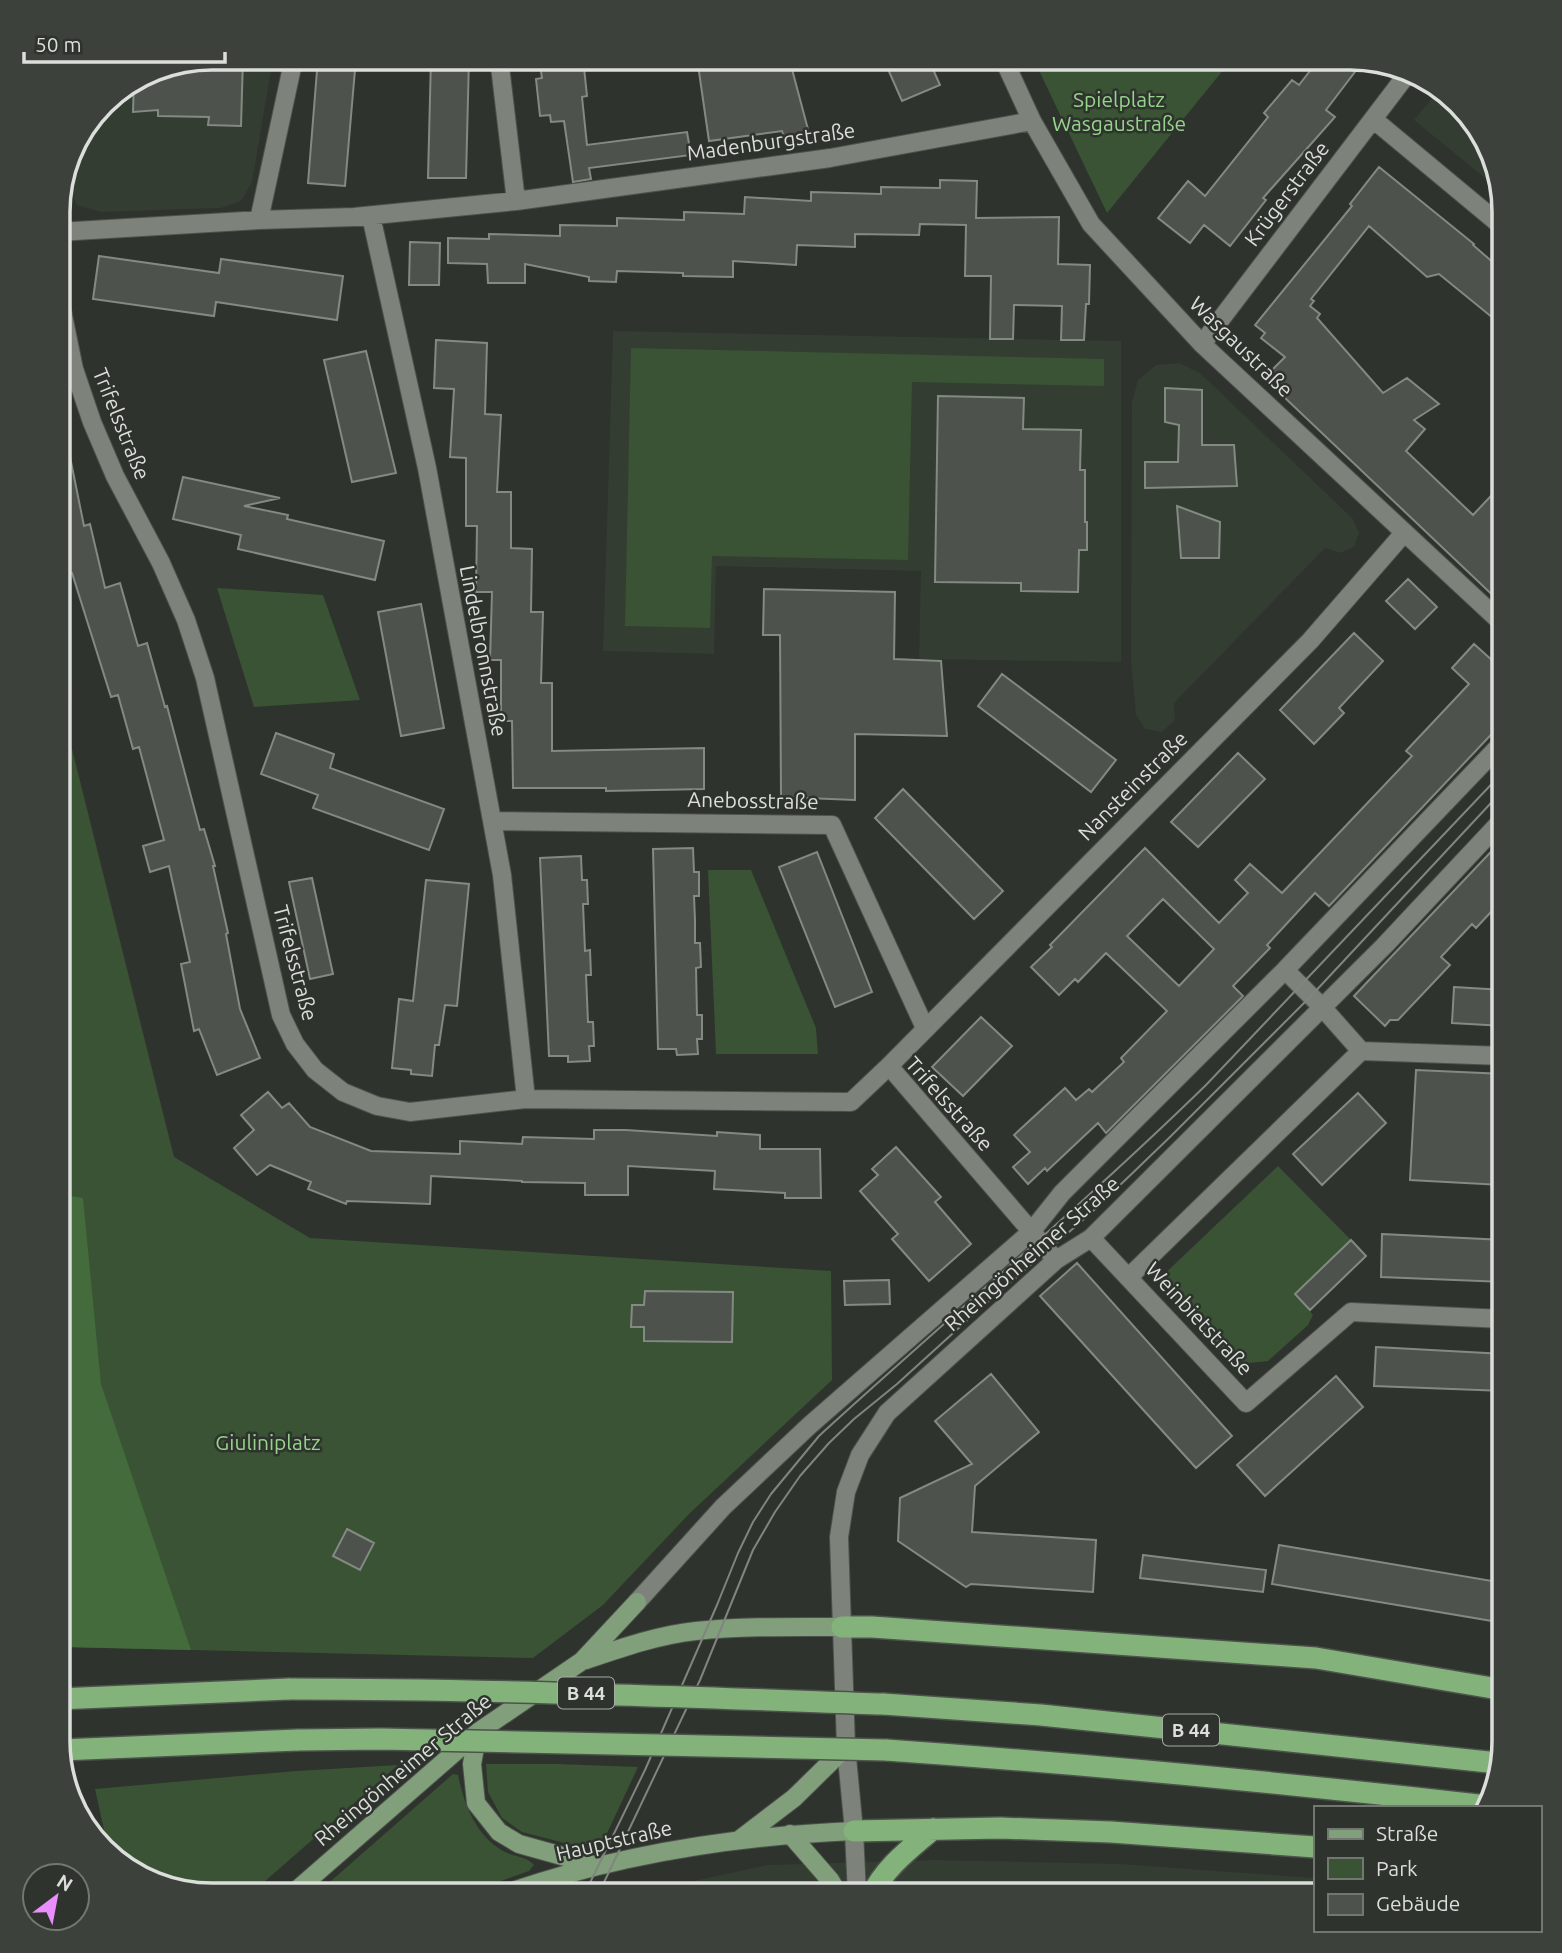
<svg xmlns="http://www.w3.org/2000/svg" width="1562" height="1953" font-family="Ubuntu,sans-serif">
  <rect width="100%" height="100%" fill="#2e332d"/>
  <!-- built -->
  <path fill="#333d32" d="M212 58H273L252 182 241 201 221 208 101 212 77 205 66 182V173L74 144 110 96 153 69Z
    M1439 90 1478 126 1497 188 1414 120Z
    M613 331 1121 341V662L919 659 921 571 716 566 714 654 603 651Z
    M1179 363 1200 373 1353 519 1359 533 1354 547 1340 553 1325 548 1174 703 1175 720 1162 732 1145 729 1136 715 1131 662 1132 402 1138 380 1156 365Z
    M934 1860 1121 1864 1315 1878V1895H666V1887L767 1865Z"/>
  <!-- green -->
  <path fill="#395334" d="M1033 58H1233L1107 213Z
    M631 348 1104 359V386L912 382 908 560 712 556 710 628 625 626Z
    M217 588 323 595 360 700 254 707Z
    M58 693 174 1157 310 1238 831 1271 832 1380 689 1514 603 1605 533 1658 63 1647 58 1546Z
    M708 870H751L816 1028 818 1054H716Z
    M1278 1166 1351 1240 1295 1294 1313 1315 1308 1325 1268 1361 1240 1364 1224 1356 1158 1280Z
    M486 1764H557L638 1767 602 1844H568L522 1832 502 1818 488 1792Z
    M398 1765 249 1895H212L144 1879 108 1848 95 1789 296 1771Z
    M453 1774 458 1775C464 1804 476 1837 505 1852 515 1857 526 1856 534 1865L529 1871 462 1895H315Z"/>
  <!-- forest -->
  <path fill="#436b3b" d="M58 1194 83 1198 101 1384 191 1650 63 1647 58 1546Z"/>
  <!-- building -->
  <path fill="#4d534c" stroke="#838a82" stroke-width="2" fill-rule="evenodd" d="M212 58H243L241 126 208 125 209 117 158 116V110L133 112 134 81 153 69Z
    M318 58H356L345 186 308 183Z
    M431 58H469L466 178H428Z
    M539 58H583L587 96 582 97 587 145 687 132 691 155 589 168 591 179 573 182 564 121 551 122 550 115 540 116 536 79 542 78Z
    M697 58H789L809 133 785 139 782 131 709 141Z
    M883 58H928L940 85 902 101Z
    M1320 58 1364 60 1326 110 1335 117 1263 198 1266 200 1230 246 1204 225 1190 243 1158 218 1188 181 1205 196 1268 117 1264 113 1292 80 1299 85Z
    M1379 167 1474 244 1473 245 1504 272V327L1439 274 1427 277 1369 226 1311 299 1314 301 1310 306 1320 314 1317 318 1383 393 1407 378 1439 404 1414 420 1425 429 1406 451 1473 515 1504 482V606L1264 378 1285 357 1261 338 1265 333 1255 325 1352 206 1350 204Z
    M940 180 977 181 976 218 1059 217 1058 264 1090 265 1089 304H1086L1084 340H1061L1062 306 1014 305 1013 339H990L991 276H965L966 225 920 224 919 235 855 234V247L797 245 796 265 733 261V277L683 276V273L617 271 616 282 589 281V277L525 264V283H488L487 264 448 263V238L489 239V234L560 236V225L617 226V218L684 220V212L744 214 745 197 811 201V192L881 194V187L940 188Z
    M410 242 440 243 439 285H409Z
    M99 256 219 273 221 259 343 276 337 320 216 302 214 316 93 299Z
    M436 340 487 343 485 414 501 415 497 492H511V548L532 549 531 612H543L541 683H552V751L704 748V789L606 791V788H513L512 721H501V660H490L492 592H476L477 526H466V458L450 457 454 389 434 388Z
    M366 351 396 473 352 482 324 360Z
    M1165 388 1202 390V445H1234L1237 486 1145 488V462H1178L1179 425 1165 422Z
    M938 396 1024 398 1023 429 1081 430 1080 470H1085V522H1087V550H1079L1078 592 1021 591V583L935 582Z
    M68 447 84 526 90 524 105 588 120 583 138 646 147 643 165 707 167 706 200 830 204 829 215 866H213L228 933 226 934 240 1009 260 1058 217 1075 199 1029 194 1031 181 964 190 962 169 866 150 872 143 846 164 840 139 747 133 749 118 695 111 697 72 573 58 576V448Z
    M183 477 280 498 244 506 288 515 287 519 384 541 375 580 238 549 241 535 173 519Z
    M1177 506 1220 522 1219 558H1181Z
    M1408 579 1437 607 1415 629 1386 601Z
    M764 589 895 592 894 659 941 661 947 736 855 734V800L781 797 780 635H763Z
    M421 604 444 728 401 736 378 612Z
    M1354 633 1383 661 1339 708 1344 713 1314 744 1280 710Z
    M1474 644 1504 671V721L1329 906 1315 893 1267 945 1270 948 1233 986 1243 996 1106 1133 1098 1123 1047 1171 1045 1168 1028 1184 1013 1167 1030 1152 1014 1135 1065 1088 1076 1100 1089 1089 1092 1092 1124 1062 1121 1058 1167 1011 1106 953 1078 982 1075 979 1059 995 1031 967 1052 947 1050 945 1145 848 1219 923 1248 893 1235 880 1250 864 1282 893 1412 756 1406 751 1469 684 1452 668ZM1163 899 1214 949 1179 986 1127 936Z
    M1002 674 1116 760 1091 792 978 706Z
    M276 733 334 754 330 768 444 809 429 850 313 808 318 795 261 774Z
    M1238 753 1265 779 1198 847 1171 822Z
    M903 789 1003 891 974 919 875 818Z
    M1504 838V898L1476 928 1472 924 1441 957 1450 965 1398 1020H1390L1385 1026 1354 996Z
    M693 848 694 872H699V896H694L695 920V943H700L701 967 696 968 697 1015H702V1039H697L698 1054 677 1055 676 1049H658L653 849Z
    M817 852 872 992 835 1007 779 867Z
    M581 856 582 880H587L588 904H583L585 951 590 950 591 975H586L588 1022H593L594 1046H589L590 1061 568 1062V1056H549L540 858Z
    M312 878 333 974 310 979 289 882Z
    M426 880 469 884 457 1006 445 1005 439 1045H435L432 1076 411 1074V1070L392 1068 399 999 413 1001Z
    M1454 987 1504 990V1026L1452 1023Z
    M981 1017 1012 1046 963 1096 932 1067Z
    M1416 1070 1504 1074V1125L1501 1185 1410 1180Z
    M268 1092 282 1108 289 1103 310 1127 371 1151 460 1154V1141L522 1144 523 1137 594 1139V1130H626L717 1136V1132L760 1135V1149H820L821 1198H785V1193L714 1189 715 1171 628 1166V1195H585V1183L522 1182V1181L431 1176 430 1204 347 1201 346 1204 308 1189 311 1182 270 1165 257 1175 234 1148 254 1130 241 1115Z
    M1358 1093 1386 1123 1322 1185 1293 1154Z
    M896 1147 941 1197 935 1202 971 1244 929 1281 892 1239 898 1234 860 1191 878 1175 872 1169Z
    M1382 1234 1504 1240V1282L1381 1277Z
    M1351 1240 1366 1256 1310 1310 1295 1294Z
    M1077 1263 1232 1436 1196 1468 1040 1296Z
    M889 1280 890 1304 845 1305 844 1281Z
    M645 1291 733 1292 732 1342 644 1341V1327H631L632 1305H644Z
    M1376 1347 1504 1354V1391L1374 1386Z
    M991 1374 1039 1432 975 1486 972 1532 1096 1540 1093 1592 971 1584 966 1587 898 1541 900 1498 972 1464 935 1421Z
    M1336 1376 1363 1407 1265 1496 1237 1465Z
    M347 1529 374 1543 360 1570 333 1556Z
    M1279 1545 1504 1583V1623L1272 1584Z
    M1143 1555 1266 1570 1263 1592 1140 1578Z"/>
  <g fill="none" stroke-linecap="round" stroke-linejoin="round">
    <defs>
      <path id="minor" d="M499 58 516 201
        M1003 58 1032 121 1091 224 1202 344 1504 625
        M1373 119 1504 228
        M371 216 427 468 502 875 526 1099
        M259 220 294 58
        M58 232 259 220 354 217 516 201 830 158 1032 121
        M58 291 74 369 92 422 115 476 161 563 186 620 205 678 281 1015 295 1044 315 1070 343 1092 377 1106 410 1112 526 1099 851 1102 889 1066 1310 641 1404 533
        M1202 344 1408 73
        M492 821 832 825 925 1028
        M1285 970 1322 1007 1361 1051 1504 1056
        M889 1066 1056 1260
        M1091 1238 1246 1403 1351 1312 1504 1319
        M1129 1277 1361 1051
        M637 1602 723 1507 810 1425 1031 1232 1062 1193 1285 970 1504 741
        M857 1895 854 1831 846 1747 839 1537 846 1492 860 1455 887 1413 1056 1260 1091 1238 1385 945 1504 818"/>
      <path id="major" d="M586 1660C621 1648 658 1635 696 1631 744 1626 794 1627 842 1627
        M478 1732 472 1764 476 1803 499 1832 519 1844 598 1866
        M790 1834 830 1880 839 1895
        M739 1840 794 1798 846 1747
        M291 1895 478 1732 582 1661 637 1602
        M501 1895C614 1855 734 1836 854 1831"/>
      <path id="highway" d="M842 1627H872L1316 1658 1504 1690
        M58 1699 289 1689
        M883 1704 1041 1715 1498 1763
        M61 1750 298 1740
        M886 1750C1086 1764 1287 1783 1487 1806
        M854 1831 1000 1828 1111 1832 1315 1847
        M872 1895C884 1868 911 1848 933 1829"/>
    </defs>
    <!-- minor casing -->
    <use href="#minor" stroke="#4d524c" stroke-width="20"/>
    <!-- major casing -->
    <use href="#major" stroke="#4d524c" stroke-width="20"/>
    <!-- highway casing -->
    <use href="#highway" stroke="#4d524c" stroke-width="24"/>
    <!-- minor -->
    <use href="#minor" stroke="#7d837b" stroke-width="18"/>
    <!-- major -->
    <use href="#major" stroke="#819f7a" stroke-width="18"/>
    <!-- highway -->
    <use href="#highway" stroke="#83b27a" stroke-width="21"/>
    <!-- tram -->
    <path stroke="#818580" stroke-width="2" d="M584 1895 645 1770 717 1605 738 1553 753 1522 771 1494 819 1436C948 1318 1081 1207 1206 1085L1504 771
      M598 1895 700 1680 753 1550 775 1512 800 1476 829 1443 854 1419 897 1384 983 1306 1090 1214 1171 1136 1311 996 1504 789"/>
    <defs>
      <path id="highway-bridge" d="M289 1689C487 1689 685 1697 883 1704
        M298 1740 381 1739 886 1750"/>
    </defs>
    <!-- highway-bridge casing -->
    <use href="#highway-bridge" stroke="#4d524c" stroke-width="24" stroke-linecap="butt"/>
    <!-- highway-bridge -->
    <use href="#highway-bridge" stroke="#83b27a" stroke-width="21"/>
  </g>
  <g text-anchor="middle" stroke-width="5" stroke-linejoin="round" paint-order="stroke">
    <!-- shield labels -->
    <g fill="#2e332d" stroke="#a7aba6" stroke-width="2">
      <rect x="558" y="1677.5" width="56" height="31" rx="5"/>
      <rect x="1163" y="1714.5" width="56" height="31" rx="5"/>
    </g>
    <g font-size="19" font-weight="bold" fill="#dbdeda">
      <text x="586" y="1700">B 44</text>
      <text x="1191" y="1737">B 44</text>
    </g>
    <!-- park labels -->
    <g font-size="21" fill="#96d38b" stroke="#2e332d">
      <text x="1119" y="107">Spielplatz<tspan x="1119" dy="24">Wasgaustraße</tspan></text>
      <text x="268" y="1450">Giuliniplatz</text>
    </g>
    <!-- street labels -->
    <g font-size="21" fill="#dbdeda" stroke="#2e332d">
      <text transform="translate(771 142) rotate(-8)" y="7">Madenburgstraße</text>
      <text transform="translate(1287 194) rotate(-53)" y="7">Krügerstraße</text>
      <text transform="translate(1241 347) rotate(44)" y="7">Wasgaustraße</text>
      <text transform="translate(121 424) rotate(68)" y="7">Trifelsstraße</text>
      <text transform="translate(483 651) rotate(79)" y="7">Lindelbronnstraße</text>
      <text transform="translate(1133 786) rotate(-45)" y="7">Nansteinstraße</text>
      <text transform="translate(753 801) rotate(1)" y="7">Anebosstraße</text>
      <text transform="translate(295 963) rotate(75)" y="7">Trifelsstraße</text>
      <text transform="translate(949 1104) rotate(48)" y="7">Trifelsstraße</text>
      <text transform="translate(1032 1254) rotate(-41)" y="7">Rheingönheimer Straße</text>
      <text transform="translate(1199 1319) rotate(47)" y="7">Weinbietstraße</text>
      <text transform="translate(403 1770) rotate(-40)" y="7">Rheingönheimer Straße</text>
      <text transform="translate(614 1841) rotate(-13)" y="7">Hauptstraße</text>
    </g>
  </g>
  <!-- crop -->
  <path d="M0 0H1562V1953H0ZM212 70H1350A142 142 0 0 1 1492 212V1741A142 142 0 0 1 1350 1883H212A142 142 0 0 1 70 1741V212A142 142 0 0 1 212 70Z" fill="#3c413b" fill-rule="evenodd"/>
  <path fill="none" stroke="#dbdeda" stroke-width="3.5" d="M212 70H1350A142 142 0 0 1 1492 212V1741A142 142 0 0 1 1350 1883H212A142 142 0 0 1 70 1741V212A142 142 0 0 1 212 70Z"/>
  <!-- legend -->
  <rect x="1314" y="1806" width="228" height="126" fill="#2e332d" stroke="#737772" stroke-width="2"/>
  <rect x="1328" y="1829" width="35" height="10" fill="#819f7a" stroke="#737772" stroke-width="2"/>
  <text x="1376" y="1841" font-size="21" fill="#dbdeda">Straße</text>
  <rect x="1328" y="1858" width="35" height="21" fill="#395334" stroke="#737772" stroke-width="2"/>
  <text x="1376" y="1876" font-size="21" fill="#dbdeda">Park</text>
  <rect x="1328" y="1894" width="35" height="21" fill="#4d534c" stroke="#737772" stroke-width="2"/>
  <text x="1376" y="1911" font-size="21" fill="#dbdeda">Gebäude</text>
  <!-- north arrow -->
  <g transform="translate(56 1897) rotate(32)"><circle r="33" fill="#2e332d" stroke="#737772" stroke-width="2"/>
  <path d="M0-5L12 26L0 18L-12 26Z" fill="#ea8dfd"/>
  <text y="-10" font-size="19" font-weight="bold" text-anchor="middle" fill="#dbdeda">N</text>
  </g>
  <!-- scale -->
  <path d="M24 52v10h201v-10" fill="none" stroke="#dbdeda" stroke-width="3.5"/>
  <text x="35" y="52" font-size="21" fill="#dbdeda" stroke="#2e332d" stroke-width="5" paint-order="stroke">50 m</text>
</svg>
